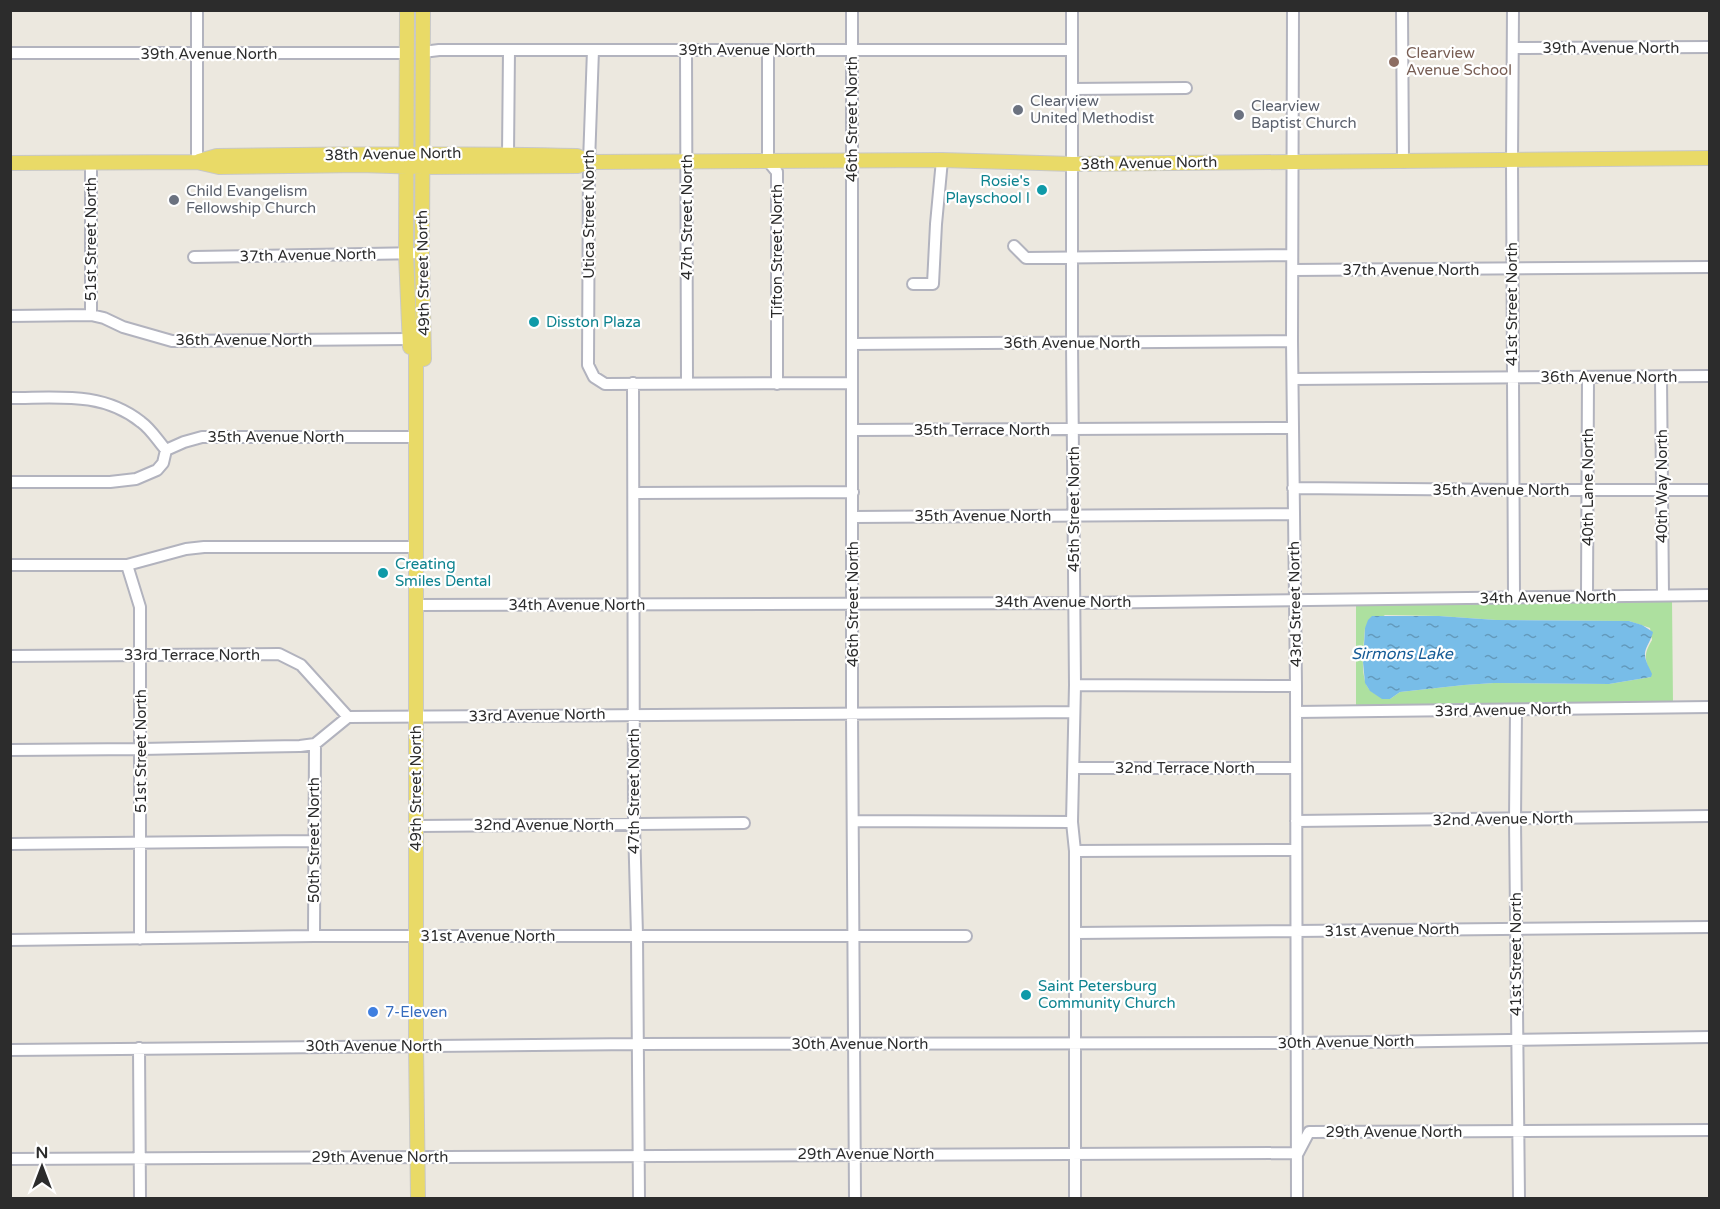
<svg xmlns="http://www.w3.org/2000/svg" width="1720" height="1209" font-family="'Varela Round',sans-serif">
  <defs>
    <pattern id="water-ripples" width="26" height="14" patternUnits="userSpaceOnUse" patternTransform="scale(1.5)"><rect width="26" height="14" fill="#78bde8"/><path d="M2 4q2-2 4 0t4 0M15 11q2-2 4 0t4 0" fill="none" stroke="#639abc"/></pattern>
  </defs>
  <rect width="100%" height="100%" fill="#ece8df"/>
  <!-- green -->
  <path fill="#ade09f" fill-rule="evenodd" d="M1672 600 1673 704 1356 707V604ZM1385 615 1439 616 1496 620 1629 621 1650 628 1652 640C1642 657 1646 659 1651 677L1609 684 1494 683 1464 685 1400 692 1390 699C1383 697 1374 695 1369 689 1359 677 1364 643 1365 628Z"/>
  <!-- water -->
  <path fill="url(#water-ripples)" d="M1372 616H1439L1496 620 1629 621 1642 625 1653 632C1652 639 1644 649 1645 655 1645 661 1650 669 1652 674L1651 677 1609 684 1494 683 1464 685 1400 692 1390 699H1382L1370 691 1365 683 1363 662 1365 628 1368 620Z"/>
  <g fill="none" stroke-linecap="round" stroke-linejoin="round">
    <defs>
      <path id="minor" d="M852 10V713L855 1198
        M1072 10V343L1075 685 1072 822 1075 851V1198
        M1293 10 1292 341 1296 686 1297 1198
        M1402 10 1403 162
        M1513 10 1512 161 1514 597
        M1513 48 1710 47
        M593 50 589 162 588 365 594 377 605 384 852 383
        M686 50 687 383
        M768 50V161L777 172V384
        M423 52 439 50H1072
        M10 53H407
        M1072 89 1186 88
        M508 154 509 50
        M197 162V10
        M1014 246 1026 258 1292 255
        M194 257 422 253
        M1293 270 1710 267
        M913 284H933L936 224 942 160
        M91 315V163
        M10 316 91 315 104 318 123 327 172 341 410 339
        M852 344 1292 341
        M1661 377 1663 596
        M1293 379 1710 376
        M633 383 634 825 637 935 639 1198
        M10 398C57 398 102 391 141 422 151 429 158 441 166 450
        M852 430 1293 428
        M10 482H110L136 479 157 470 163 463 166 450 184 442 202 437H416
        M1293 488 1513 490H1710
        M634 493 853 492
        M853 517 1293 514
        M10 565H127L186 549 204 547H415
        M127 565 140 607V939
        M1587 596 1588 377
        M415 605 1075 603 1710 595
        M10 656 279 654 301 665 348 717
        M1075 685 1296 686
        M1516 710 1515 820 1519 1198
        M1296 712 1710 707
        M10 750 141 749 300 746 315 744 348 717 1074 712
        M1074 768H1296
        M854 821 1072 822
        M1296 821 1710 816
        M417 826 744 823
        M10 844 314 841
        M1075 851 1296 850
        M1075 933 1710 927
        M314 936 315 744
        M10 940 314 936H966
        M139 1048 140 1198
        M10 1050 637 1044 1297 1043 1710 1037
        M10 1159 1298 1153 1309 1132 1710 1130"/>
      <path id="major" d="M407 10 406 254 410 347
        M423 10 422 253 424 359
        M199 161 217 156C337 154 457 153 577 156L589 162
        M10 163 197 162 219 167 360 165 423 167 578 166 589 162 942 160 1072 164 1710 158
        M410 339 416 348V1046L418 1198"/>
    </defs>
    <!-- minor casing -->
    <use href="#minor" stroke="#b2b3be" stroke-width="14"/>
    <!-- major casing -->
    <use href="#major" stroke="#c8c8c8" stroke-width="16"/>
    <!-- minor -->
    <use href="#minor" stroke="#fff" stroke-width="10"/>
    <!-- major -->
    <use href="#major" stroke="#e9da67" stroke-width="14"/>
  </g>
  <!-- markers -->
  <circle fill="#8d6e63" stroke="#fff" stroke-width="2" cx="1394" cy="62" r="6"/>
  <g fill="#6b7280" stroke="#fff" stroke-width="2">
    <circle cx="1018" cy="110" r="6"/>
    <circle cx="1239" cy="115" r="6"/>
    <circle cx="174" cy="200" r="6"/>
  </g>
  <g fill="#0f9aa8" stroke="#fff" stroke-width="2">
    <circle cx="1042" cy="190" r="6"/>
    <circle cx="534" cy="322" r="6"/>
    <circle cx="383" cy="573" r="6"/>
    <circle cx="1026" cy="995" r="6"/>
  </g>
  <circle fill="#3f7fe0" stroke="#fff" stroke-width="2" cx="373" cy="1012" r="6"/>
  <g text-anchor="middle" stroke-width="4.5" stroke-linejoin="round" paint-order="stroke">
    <!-- street labels -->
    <g font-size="15" fill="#2c2c2c" stroke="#fff">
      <text x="1611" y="53">39th Avenue North</text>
      <text x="747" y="55">39th Avenue North</text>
      <text x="209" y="59">39th Avenue North</text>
      <text transform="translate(852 119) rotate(-90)" y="5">46th Street North</text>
      <text transform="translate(393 154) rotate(-1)" y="5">38th Avenue North</text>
      <text transform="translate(1149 163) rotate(-1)" y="5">38th Avenue North</text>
      <text transform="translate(589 214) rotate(-90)" y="5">Utica Street North</text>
      <text transform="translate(687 217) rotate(-90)" y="5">47th Street North</text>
      <text transform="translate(91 239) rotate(-90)" y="5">51st Street North</text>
      <text transform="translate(777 251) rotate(-90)" y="5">Tifton Street North</text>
      <text transform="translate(308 255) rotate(-1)" y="5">37th Avenue North</text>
      <text x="1411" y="275">37th Avenue North</text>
      <text transform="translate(423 273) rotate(-91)" y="5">49th Street North</text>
      <text transform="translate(1512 304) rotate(-90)" y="5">41st Street North</text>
      <text x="244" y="345">36th Avenue North</text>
      <text x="1072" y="348">36th Avenue North</text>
      <text x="1609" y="382">36th Avenue North</text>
      <text x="982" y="435">35th Terrace North</text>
      <text x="276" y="442">35th Avenue North</text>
      <text transform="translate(1662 486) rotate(-90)" y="5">40th Way North</text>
      <text transform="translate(1588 487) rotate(-90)" y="5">40th Lane North</text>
      <text x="1501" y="495">35th Avenue North</text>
      <text transform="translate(1074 509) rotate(-90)" y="5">45th Street North</text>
      <text x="983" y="521">35th Avenue North</text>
      <text transform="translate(1548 597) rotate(-1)" y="5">34th Avenue North</text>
      <text x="1063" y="607">34th Avenue North</text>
      <text transform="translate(853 604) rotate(-90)" y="5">46th Street North</text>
      <text transform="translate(1295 604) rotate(-91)" y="5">43rd Street North</text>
      <text x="577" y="610">34th Avenue North</text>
      <text x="192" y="660">33rd Terrace North</text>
      <text transform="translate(1503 710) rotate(-1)" y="5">33rd Avenue North</text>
      <text transform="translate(537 715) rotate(-1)" y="5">33rd Avenue North</text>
      <text transform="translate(141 751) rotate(-90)" y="5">51st Street North</text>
      <text x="1185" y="773">32nd Terrace North</text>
      <text transform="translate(416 788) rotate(-90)" y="5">49th Street North</text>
      <text transform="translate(634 791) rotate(-90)" y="5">47th Street North</text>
      <text transform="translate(1503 819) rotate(-1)" y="5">32nd Avenue North</text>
      <text x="544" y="830">32nd Avenue North</text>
      <text transform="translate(314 840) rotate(-90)" y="5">50th Street North</text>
      <text transform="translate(1392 930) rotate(-1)" y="5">31st Avenue North</text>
      <text x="488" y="941">31st Avenue North</text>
      <text transform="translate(1516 954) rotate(-90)" y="5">41st Street North</text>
      <text transform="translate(1346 1042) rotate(-1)" y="5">30th Avenue North</text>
      <text x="860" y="1049">30th Avenue North</text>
      <text x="374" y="1051">30th Avenue North</text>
      <text x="1394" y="1137">29th Avenue North</text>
      <text x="866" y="1159">29th Avenue North</text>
      <text x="380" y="1162">29th Avenue North</text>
    </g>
    <!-- education labels -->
    <g font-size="15" fill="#785e54" stroke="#fff" text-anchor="start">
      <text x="1406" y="58">Clearview<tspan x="1406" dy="17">Avenue School</tspan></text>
    </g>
    <!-- worship labels -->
    <g font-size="15" fill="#5b616d" stroke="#fff" text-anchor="start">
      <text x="1030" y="106">Clearview<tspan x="1030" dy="17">United Methodist</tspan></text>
      <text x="1251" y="111">Clearview<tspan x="1251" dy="17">Baptist Church</tspan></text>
      <text x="186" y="196">Child Evangelism<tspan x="186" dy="17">Fellowship Church</tspan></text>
    </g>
    <!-- culture labels -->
    <g font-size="15" fill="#0d838f" stroke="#fff" text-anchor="start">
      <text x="1030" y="186" text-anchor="end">Rosie's<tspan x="1030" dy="17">Playschool I</tspan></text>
      <text x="546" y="327">Disston Plaza</text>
      <text x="395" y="569">Creating<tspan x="395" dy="17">Smiles Dental</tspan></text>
      <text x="1038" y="991">Saint Petersburg<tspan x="1038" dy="17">Community Church</tspan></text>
    </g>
    <!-- shop labels -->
    <g font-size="15" fill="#366cbe" stroke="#fff" text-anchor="start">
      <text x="385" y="1017">7-Eleven</text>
    </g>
    <!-- water labels -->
    <g font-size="16" font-style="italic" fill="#155b96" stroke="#fff">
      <text x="1402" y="659">Sirmons Lake</text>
    </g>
  </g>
  <!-- border -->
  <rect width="1720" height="1209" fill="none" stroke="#2c2c2c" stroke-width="24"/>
  <!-- north arrow -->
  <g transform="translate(42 1167)" stroke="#ffffff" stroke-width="4.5" paint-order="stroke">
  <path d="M0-4.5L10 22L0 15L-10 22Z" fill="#2c2c2c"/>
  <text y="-9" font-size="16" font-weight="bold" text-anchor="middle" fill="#2c2c2c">N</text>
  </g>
</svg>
